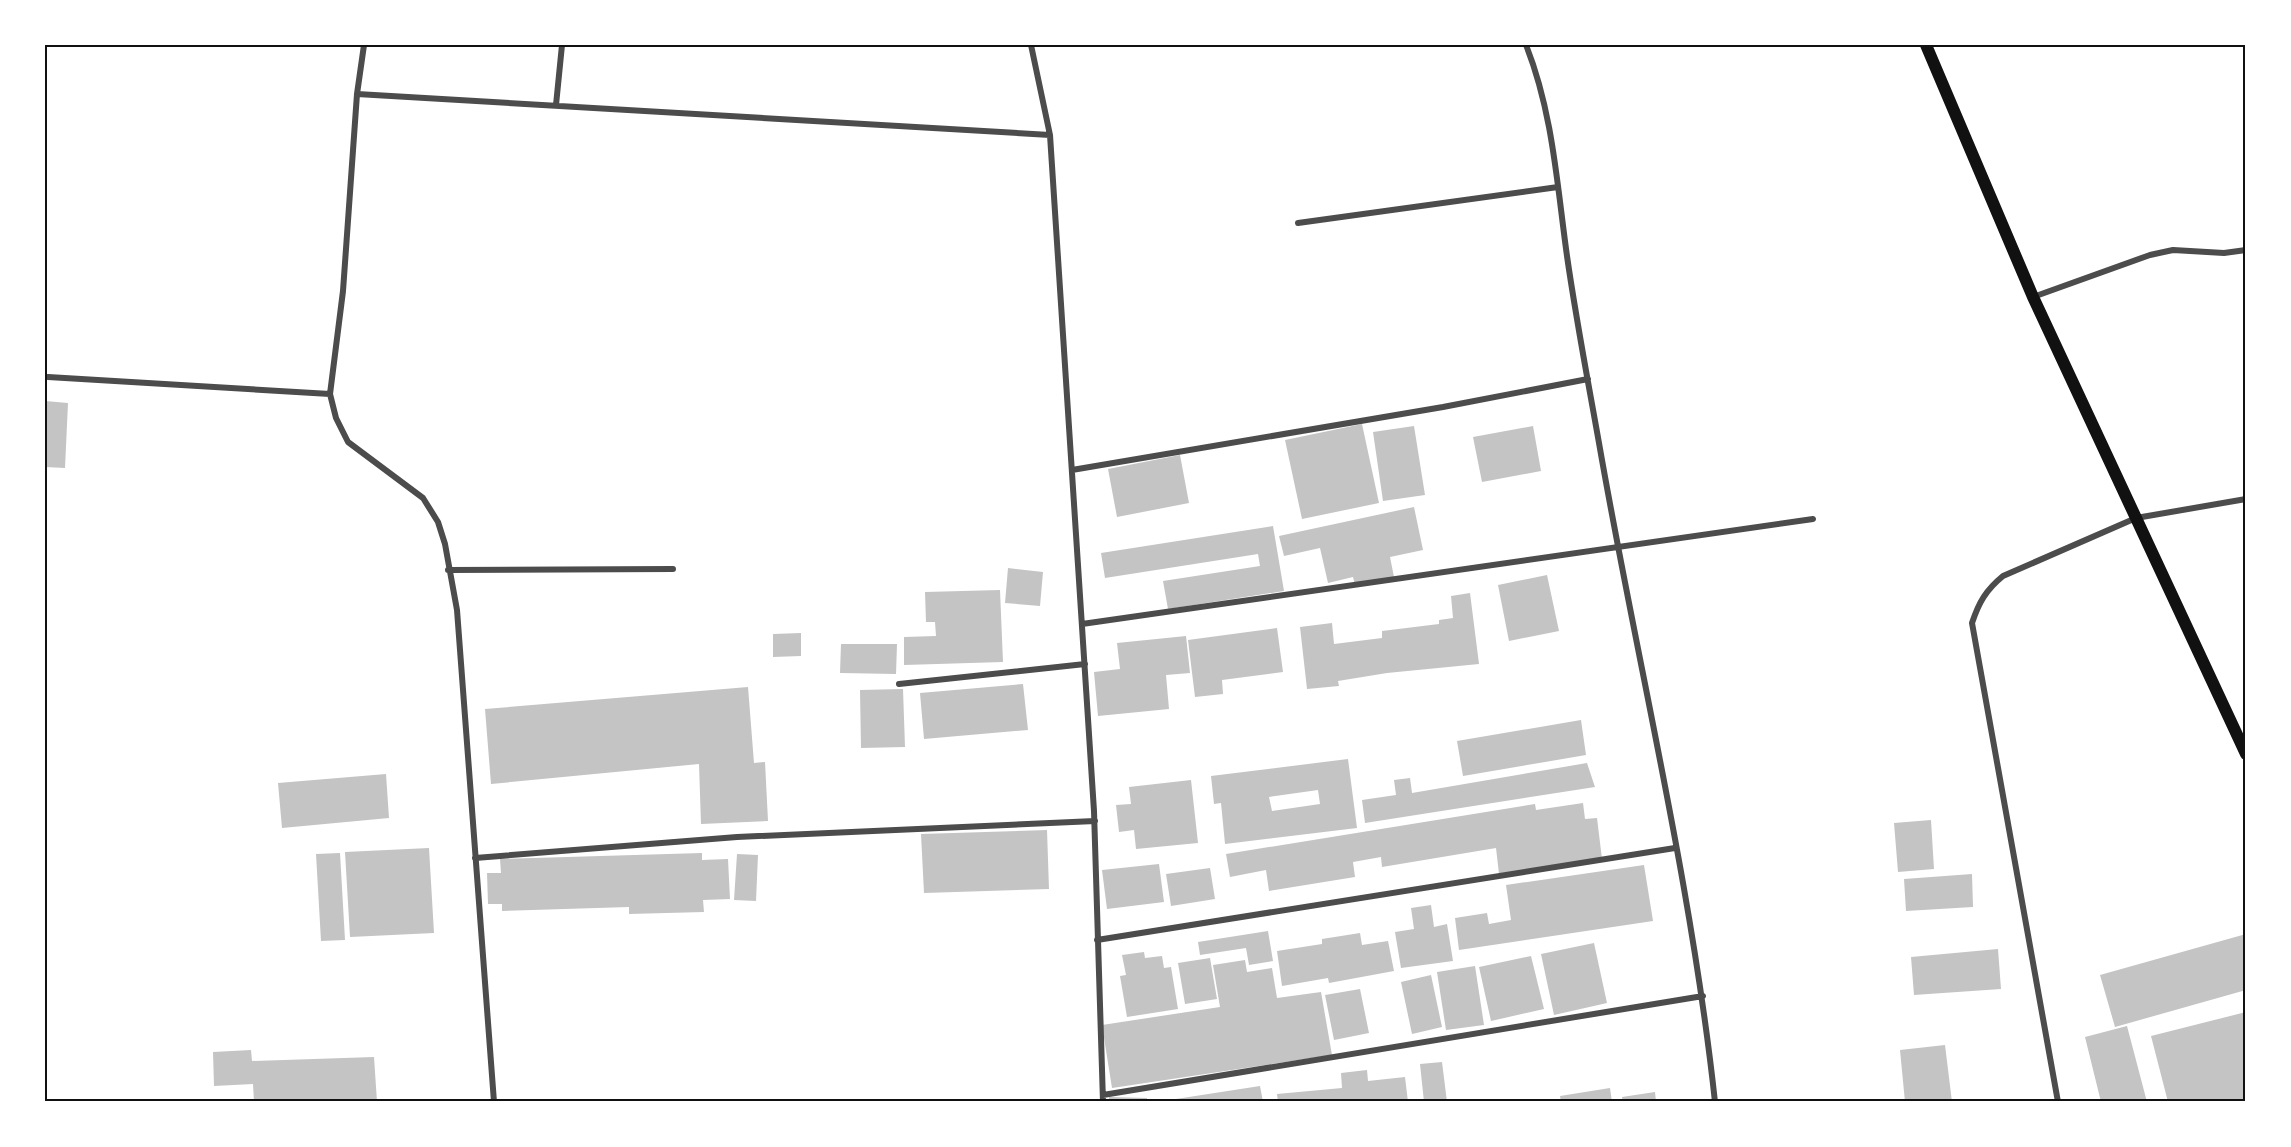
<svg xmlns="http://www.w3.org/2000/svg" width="2291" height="1147" font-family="'DM Sans',sans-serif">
  <rect width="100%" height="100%" fill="#fff"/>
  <!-- building -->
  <path fill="#c4c4c4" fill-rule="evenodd" d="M45 401 68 403 65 468 45 467Z
    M1362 424 1379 503 1302 519 1285 440Z
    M1414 426 1425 495 1383 501 1373 432Z
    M1533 426 1541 471 1482 482 1473 437Z
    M1180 455 1189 503 1117 517 1108 469Z
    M1414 507 1423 550 1390 557 1394 577 1355 585 1353 577 1328 583 1320 548 1284 556 1279 536Z
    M1273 526 1284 591 1168 609 1163 581 1260 566 1258 554 1105 578 1101 553Z
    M1008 568 1043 572 1040 606 1005 603Z
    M1547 575 1559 631 1509 641 1498 585Z
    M1000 590 1003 662 904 665V637L936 636 935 622H926L925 592Z
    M1470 593 1479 664 1387 673 1338 681 1339 686 1307 689 1300 627 1332 623 1334 644 1382 638V631L1439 624V620L1453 618 1451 596Z
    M1277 628 1283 672 1222 680 1223 694 1195 697 1188 640Z
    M801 633V656L773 657V634Z
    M1186 636 1190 673 1166 675 1169 709 1098 716 1094 672 1120 669 1117 643Z
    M841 644H897L896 674 840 673Z
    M1023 684 1028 730 924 739 920 693Z
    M748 687 754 763 765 762 768 821 701 824 699 764 491 784 485 709Z
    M903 689 905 747 861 748 860 690Z
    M1581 720 1586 755 1463 776 1457 741Z
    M1348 759 1357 828 1225 844 1221 803 1214 804 1211 776ZM1318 790 1320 804 1272 811 1269 797Z
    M1587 763 1595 787 1365 823 1362 800 1396 795 1394 780 1410 778 1412 793Z
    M386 774 389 818 282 828 278 783Z
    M1191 780 1198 843 1136 849 1134 830 1119 832 1116 805 1131 804 1129 787Z
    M1583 803 1585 819 1597 818 1602 859 1499 874 1496 848 1382 867 1381 857 1353 862 1355 877 1269 891 1266 870 1230 877 1226 854 1535 804 1536 810Z
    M1931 820 1934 869 1898 872 1894 823Z
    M1047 830 1049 889 924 893 921 834Z
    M429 848 434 933 350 937 345 852Z
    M340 853 345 940 321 941 316 854Z
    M702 853V860L728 859 730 899 703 900 704 912 629 914V907L502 911V904H488L487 873H501L500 859Z
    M737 854 758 855 756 901 734 900Z
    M1159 864 1164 902 1107 909 1102 870Z
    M1644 865 1653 921 1459 950 1455 918 1487 913 1489 924 1511 920 1506 885Z
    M1210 868 1215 899 1171 906 1166 874Z
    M1972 874 1973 907 1906 911 1904 879Z
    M1431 905 1434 927 1447 924 1453 961 1401 968 1395 932 1414 929 1411 908Z
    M1268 931 1273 961 1249 965 1246 948 1200 955 1198 942Z
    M1360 933 1362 945 1388 941 1394 971 1329 983 1328 978 1282 986 1277 951 1322 944V939Z
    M2246 934V990L2115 1027 2100 975Z
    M1594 943 1607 1003 1554 1015 1541 954Z
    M1998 949 2001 989 1914 995 1911 957Z
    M1144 952 1145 958 1162 956 1164 968 1171 967 1178 1009 1127 1017 1120 976 1126 975 1122 955Z
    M1531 956 1544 1009 1491 1021 1479 967Z
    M1210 958 1217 999 1185 1004 1178 963Z
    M1245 960 1247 972 1272 968 1277 998 1321 992 1332 1055 1112 1088 1102 1025 1220 1007 1213 965Z
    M1475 966 1484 1025 1446 1030 1437 972Z
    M1431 975 1442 1027 1412 1034 1401 982Z
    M1360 989 1369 1033 1334 1040 1325 995Z
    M2246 1012V1102H2168L2151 1036Z
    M2127 1026 2147 1102H2101L2085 1037Z
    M1945 1045 1952 1102H1905L1900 1050Z
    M251 1050 252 1061 374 1057 377 1102H254L253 1084 214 1086 213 1052Z
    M1442 1062 1447 1102H1424L1420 1064Z
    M1367 1070 1368 1081 1405 1077 1408 1102H1278L1277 1094 1342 1088 1341 1073Z
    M1260 1086 1263 1102H1163V1101Z
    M1610 1088 1612 1102H1561L1560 1096Z
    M1655 1092 1656 1102H1623L1622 1097Z
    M1109 1097 1147 1098V1102H1109Z"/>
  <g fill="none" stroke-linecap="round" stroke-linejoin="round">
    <!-- minor -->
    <path stroke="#4c4c4c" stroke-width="6" d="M364 45 357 94 343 291 330 394 336 418 348 442 423 498 438 522 445 544 457 610 494 1102
      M1031 45 1050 135 1094 811 1103 1102
      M1526 45C1553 113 1557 185 1567 256 1576 319 1588 381 1599 443 1637 662 1691 880 1715 1102
      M357 94 1050 135
      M556 105 562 45
      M1298 223 1558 187
      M2033 297 2150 255 2173 250 2224 253 2246 250
      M48 377 330 394
      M1072 470 1443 407 1588 379
      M448 570 673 569
      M1082 624 1813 519
      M899 684 1085 664
      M475 858 737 837 1095 821
      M1097 940 1675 848
      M1103 1095 1703 996
      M2058 1102 1972 623C1979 602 1986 590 2003 576L2136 518 2246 499"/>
    <!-- secondary -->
    <path stroke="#111" stroke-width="12" d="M1926 45 2033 297 2246 754"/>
  </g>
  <!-- border -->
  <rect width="2291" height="1147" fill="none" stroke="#ffffff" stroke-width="93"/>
  <rect x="46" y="46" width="2198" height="1054" fill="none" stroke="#111" stroke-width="2"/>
</svg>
